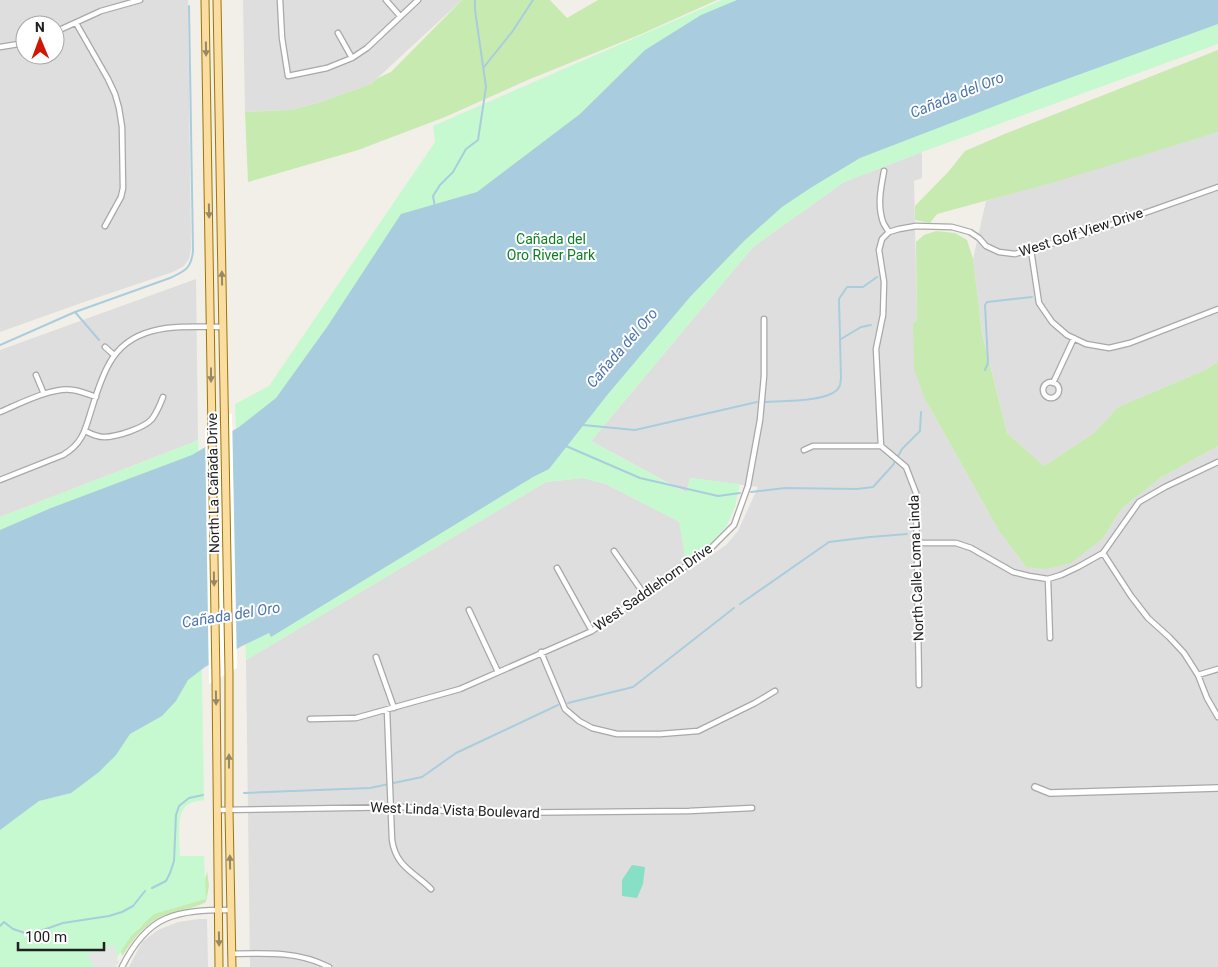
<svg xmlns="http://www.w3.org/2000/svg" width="1218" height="967" font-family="Roboto,sans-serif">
  <rect width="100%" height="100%" fill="#f1efe7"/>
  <!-- residential -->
  <path fill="#dfdede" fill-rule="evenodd" d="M0 0H188L191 249 189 259 184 266 173 272 84 302 0 332ZM25 25H55V55H25Z
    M243 0H462L371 84 318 103 291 110 245 112Z
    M1218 132V362L1205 370 1118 407 1094 433 1044 466 1007 433 982 332 973 259 986 201Z
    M922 152V178L914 181 917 320 913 323 925 399 999 531 1026 567 1103 538 1122 508 1160 478 1218 446V967H250L246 660 546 482 583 478 606 484 680 522 686 562 690 570 726 545 738 531 758 487 690 478 687 493 591 441 753 247 844 182Z
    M196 279 198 439 194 442 0 517V350Z
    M199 919H207L208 967H129L142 942 158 930 178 922Z"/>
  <!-- grass -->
  <path fill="#c6eaaf" d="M462 0H550L567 18 598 0H717L639 35 530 79 445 117 358 150 248 182 245 112 291 110 318 103 371 84 378 78 391 72Z
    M1218 50V132L1058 181 937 214 930 223 915 220V206L949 171 965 151 1007 133Z
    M936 231 955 233 967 240 973 259 982 333 1007 433 1044 466 1094 433 1118 407 1205 370 1218 362V446L1160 478 1122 508 1103 538 1071 563 1046 569 1026 567 999 531 925 399 914 369 913 323 917 320 916 242 924 235Z
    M207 871 209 886 206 902C193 910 176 909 161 917 149 923 139 932 131 943 128 947 125 952 122 956L120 947 122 943 141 927 149 915 204 884Z"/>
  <!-- park -->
  <path fill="#c6f9cf" d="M722 0H1218V44L922 152 844 182 753 247 591 441 686 493 690 478 740 484 735 507 726 527 705 549 686 562 679 522 606 484 583 478 546 482 246 660 235 404 269 386 435 142 433 126Z
    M198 439 204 800C197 801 190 802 185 807 176 816 180 843 180 856H204L206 899 154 914 131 936 111 967H0V517L194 442Z"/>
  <!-- pitch -->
  <path fill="#87dfc5" d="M632 865 645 867 643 884 637 898 622 896V880Z"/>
  <!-- parking -->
  <path fill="#e5e5e5" d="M114 944 117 959 119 962 116 967H94L87 954 96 952Z"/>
  <!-- water -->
  <path fill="#a9cdde" d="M737 0H1218V24L1034 91 860 158 812 187 782 207 744 241 690 297 608 394 549 469 533 477 271 637 269 633 242 646 205 667 188 680 176 701 162 716 130 734 116 755 99 772 71 793 39 801 0 830V530L51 508 192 455 239 427 276 398 327 327 401 214 477 192 580 114 645 50 701 15Z"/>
  <!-- pier -->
  <path fill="#fff" d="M232 413 237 668 209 684 205 429Z"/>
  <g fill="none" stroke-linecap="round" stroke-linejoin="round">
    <!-- stream -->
    <path stroke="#a9cdde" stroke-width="2" d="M484 67 512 32 533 0
      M435 207 433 196 440 185 453 172 466 149 478 140 486 87 475 10V0
      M75 312 99 340
      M841 339 861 327 871 325
      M0 345 75 312 170 278C185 271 191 269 193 251L189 6
      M985 370 988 363 985 305 987 302 1032 297
      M766 402C782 401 832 402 839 387 841 385 840 382 841 379L839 299 847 287H863L877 277
      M583 425 635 430 757 402
      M566 446 640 478 718 496 740 493
      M751 492 785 488 857 489 873 487 893 465 902 449 920 431 921 412
      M740 604 829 542 870 537 907 534
      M568 703 633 687 734 608
      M244 793 370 788 422 777 456 753 558 705
      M152 888 166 881 170 873 174 861 176 815 179 806 189 798 203 795
      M0 926 4 922 13 929 28 934 40 931 63 923 109 916 122 912 133 906 145 891"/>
    <defs>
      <path id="minor" d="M280 0 282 38 288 76 327 68 352 58 367 48 418 0
        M386 0 400 16
        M76 23 108 79 115 94 119 108 122 127 123 188 121 197 105 226
        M55 32 101 11 140 0
        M338 33 352 58
        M0 47 25 43
        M884 171C881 187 877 205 883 222 884 225 887 229 889 232
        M1031 250 1039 303 1052 322 1067 335 1086 344 1109 348 1130 343 1218 309
        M105 347 114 355
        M36 375 44 394
        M1043 390a8 8 0 1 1 16 0a8 8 0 1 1-16 0Z
        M1053 383 1074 338
        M0 412C19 404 54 386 73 390 80 391 88 394 96 397
        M85 431C91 434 97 437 104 437 117 437 144 428 152 419 157 412 160 405 163 397
        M804 450 813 446H881
        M0 480 63 455C82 444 85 431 91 411 96 395 101 378 109 364 132 321 182 327 223 327
        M917 543H956L971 548 1013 572 1029 576 1048 579 1061 575 1078 567 1103 553 1139 502 1165 487 1218 462
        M614 551 644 594
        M1103 553 1131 596 1148 618 1169 637 1184 653 1198 675 1207 698 1218 717
        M557 568 592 631
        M1048 579 1050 638
        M469 610 498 672
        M541 652 565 709 579 721 592 728 617 734H660L698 731 755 703 775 691
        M376 657 394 708
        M1198 675 1218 669
        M919 685 916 493 906 467 881 446 876 349 883 315 884 282 879 250 882 239 889 232 899 229 916 226 952 227 970 232 979 238 986 246 999 252 1015 254 1085 234 1218 187
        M387 710 392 840C396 867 414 872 431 889
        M310 719 356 718 460 689 592 631 710 549 734 525 748 486 760 420 764 376V319
        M217 810 405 807 456 812 476 813 689 811 752 808
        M231 954C265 953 298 951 329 967
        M122 967C148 914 176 910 231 910"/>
      <path id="tertiary" d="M1035 787 1050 793 1218 788"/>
      <path id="primary" d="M205 0 216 680 219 967
        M217 0 229 673V810L232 967"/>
    </defs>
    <!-- minor casing -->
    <use href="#minor" stroke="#a8a8a8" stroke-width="7"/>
    <!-- tertiary casing -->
    <use href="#tertiary" stroke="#a8a8a8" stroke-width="8"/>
    <!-- primary casing -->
    <use href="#primary" stroke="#9c7702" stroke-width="9"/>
    <!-- minor -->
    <use href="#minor" stroke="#fff" stroke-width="4.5"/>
    <!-- tertiary -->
    <use href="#tertiary" stroke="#fff" stroke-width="5.5"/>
    <!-- primary -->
    <use href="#primary" stroke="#fbdda2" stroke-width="7"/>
  </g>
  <!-- one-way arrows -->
  <defs><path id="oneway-solid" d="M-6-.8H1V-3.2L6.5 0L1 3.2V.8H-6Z" transform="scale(1.25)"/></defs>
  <g fill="#998868">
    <use href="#oneway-solid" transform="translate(206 49) rotate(89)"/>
    <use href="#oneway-solid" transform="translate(209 211) rotate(89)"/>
    <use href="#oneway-solid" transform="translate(222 278) rotate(-91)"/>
    <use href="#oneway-solid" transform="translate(211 375) rotate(90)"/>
    <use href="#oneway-solid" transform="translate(214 579) rotate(89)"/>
    <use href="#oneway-solid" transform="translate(216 698) rotate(89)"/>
    <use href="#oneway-solid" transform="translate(229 761) rotate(-90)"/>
    <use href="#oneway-solid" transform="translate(230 862) rotate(-91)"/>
    <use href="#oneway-solid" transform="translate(219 939) rotate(89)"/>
  </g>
  <g text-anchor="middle" stroke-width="4" stroke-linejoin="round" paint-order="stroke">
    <!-- street labels -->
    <g font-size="14" fill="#212121" stroke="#fff">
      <text transform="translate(1081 232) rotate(-18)" y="5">West Golf View Drive</text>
      <text transform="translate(213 483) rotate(-91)" y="5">North La Cañada Drive</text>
      <text transform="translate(916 568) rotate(-92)" y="5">North Calle Loma Linda</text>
      <text transform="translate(653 587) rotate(-35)" y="5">West Saddlehorn Drive</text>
      <text transform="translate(455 810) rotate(2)" y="5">West Linda Vista Boulevard</text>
    </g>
    <!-- park labels -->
    <g font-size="14" fill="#0d8022" stroke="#fff">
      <text x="551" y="244">Cañada del<tspan x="551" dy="16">Oro River Park</tspan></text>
    </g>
    <!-- water labels -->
    <g font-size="15" font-style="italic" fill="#4d75b0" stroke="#fff">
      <text transform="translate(957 95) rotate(-22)" y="5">Cañada del Oro</text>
      <text transform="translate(622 348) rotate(-49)" y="5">Cañada del Oro</text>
      <text transform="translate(231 615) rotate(-9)" y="5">Cañada del Oro</text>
    </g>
  </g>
  <!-- north arrow -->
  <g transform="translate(40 40) rotate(359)"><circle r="24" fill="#ffffff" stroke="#a6a6a6"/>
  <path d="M0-4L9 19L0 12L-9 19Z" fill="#cf1602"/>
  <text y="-8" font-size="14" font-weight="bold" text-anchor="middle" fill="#212121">N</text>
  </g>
  <!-- scale -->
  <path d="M18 942v8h86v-8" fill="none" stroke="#212121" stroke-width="2.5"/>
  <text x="25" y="942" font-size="15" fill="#212121" stroke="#ffffff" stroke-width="4" paint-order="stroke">100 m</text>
</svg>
